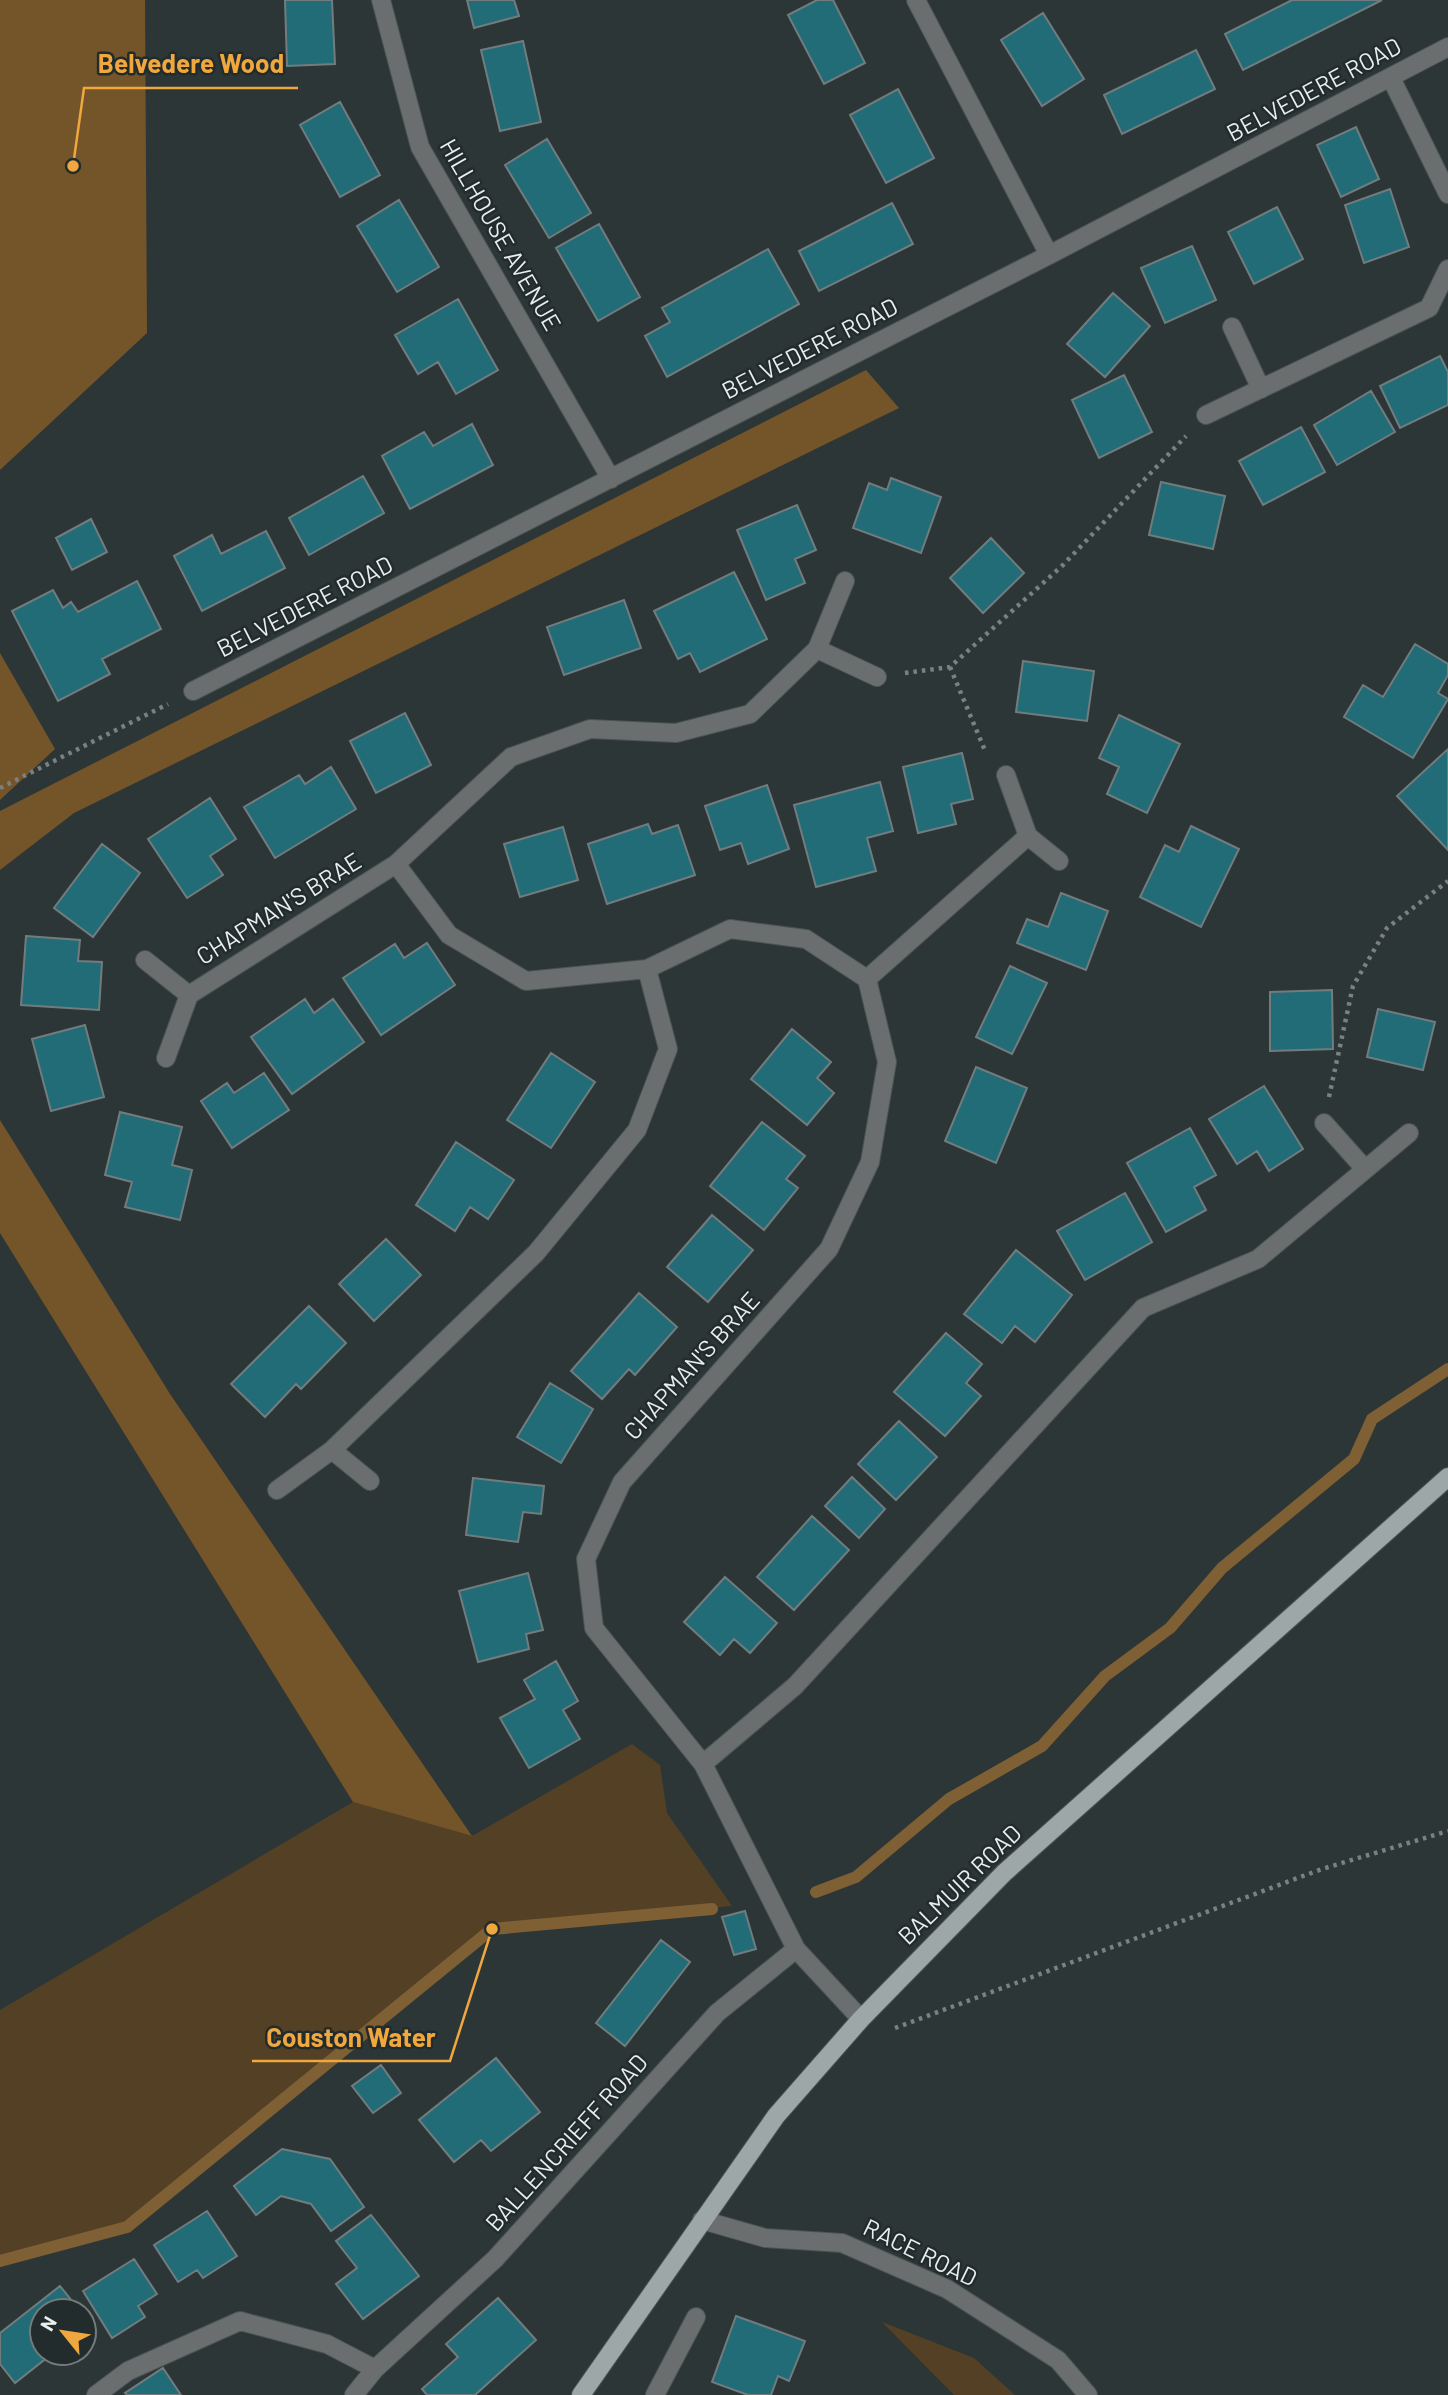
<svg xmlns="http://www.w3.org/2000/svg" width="1448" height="2395" font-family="Barlow,sans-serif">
  <rect width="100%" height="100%" fill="#2d3637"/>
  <!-- green -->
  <path fill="#544025" d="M632 1744 660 1765 667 1813 732 1906 492 1929 127 2227 0 2261V2010L353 1802 472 1836Z
    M882 2322 974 2358 1015 2395H954Z"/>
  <!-- forest -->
  <path fill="#745429" d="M0 0H145L147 333 0 470Z
    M866 370 899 408 74 813 0 870V811Z
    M0 653 55 749 0 800Z
    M0 1120 170 1394 472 1836 353 1802 0 1233Z"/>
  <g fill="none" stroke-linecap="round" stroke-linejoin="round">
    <!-- stream -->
    <path stroke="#7f5f34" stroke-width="12" d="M816 1892 856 1877 949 1799 1042 1746 1105 1676 1170 1628 1222 1568 1354 1459 1372 1419 1448 1369
      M0 2261 127 2227 492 1929 712 1909"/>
  </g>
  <!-- building -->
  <path fill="#216c76" stroke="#727c7e" stroke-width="2" d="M285 0H332L335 64 287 66Z
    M467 0H514L519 16 474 28Z
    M817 0H833L865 63 824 84 788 15Z
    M1292 0H1382L1243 70 1225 34Z
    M1043 13 1084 79 1042 106 1001 40Z
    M523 41 541 122 500 131 481 50Z
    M1196 50 1215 89 1122 134 1104 95Z
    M898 89 934 158 886 183 850 115Z
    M340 102 380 175 340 197 300 125Z
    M1356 127 1379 179 1341 197 1317 145Z
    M547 139 591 213 549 238 505 165Z
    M1390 189 1409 247 1364 263 1345 205Z
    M399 200 439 267 397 292 357 226Z
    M892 203 913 244 819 291 799 251Z
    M1277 207 1303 259 1254 284 1228 232Z
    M599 224 640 297 598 321 556 248Z
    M1192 246 1216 300 1165 323 1141 268Z
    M768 249 799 304 667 377 645 336 670 322 662 308Z
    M1113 293 1150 326 1105 377 1067 344Z
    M458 299 498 370 456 394 438 362 418 374 395 335Z
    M1440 356 1448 372V405L1400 428 1380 386Z
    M1124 375 1152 432 1099 458 1072 400Z
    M1371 391 1395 432 1337 465 1314 425Z
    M472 424 493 465 410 509 382 456 424 432 433 446Z
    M1301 427 1325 472 1263 505 1239 461Z
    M363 476 384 513 309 555 289 518Z
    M891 478 941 497 921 553 853 528 869 483 887 490Z
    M1161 482 1225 496 1213 549 1149 535Z
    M797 505 816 550 795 559 805 583 766 600 737 530Z
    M91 519 107 552 72 570 56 538Z
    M266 531 285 568 202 611 174 556 212 535 221 554Z
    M991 538 1024 573 983 613 950 578Z
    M734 572 767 639 700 672 690 653 678 659 654 611Z
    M137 581 161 629 102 659 110 674 58 701 12 611 53 590 63 608 71 602 78 612Z
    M624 600 641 648 564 675 547 627Z
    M1415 644 1448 664V675L1438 693 1448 699 1413 758 1344 717 1363 685 1383 697Z
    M1023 661 1094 671 1087 721 1016 712Z
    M405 713 431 765 376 793 350 741Z
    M1119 715 1180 744 1147 813 1107 794 1119 767 1099 758Z
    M1448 749V850L1397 796Z
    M962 753 973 799 951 804 956 824 918 833 903 767Z
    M331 767 356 809 275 858 244 807 299 775 305 784Z
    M880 782 893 831 867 838 876 871 816 887 794 805Z
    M767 785 789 849 748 864 741 843 720 850 705 806Z
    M210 798 236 839 210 856 223 875 187 898 148 839Z
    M648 824 652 834 678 825 695 875 607 904 588 844Z
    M1191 826 1239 849 1201 927 1140 897 1165 845 1179 852Z
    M563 827 578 880 520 897 504 844Z
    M102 844 140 873 93 937 54 908Z
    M1061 893 1108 911 1086 970 1017 943 1027 919 1048 927Z
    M26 936 80 940 78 961 102 962 99 1010 21 1005Z
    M427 943 455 985 381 1035 343 978 395 944 404 958Z
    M1010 966 1047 983 1012 1054 976 1037Z
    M1332 990 1333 1049 1270 1051V992Z
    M305 999 314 1013 333 999 364 1042 292 1094 251 1037Z
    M1378 1009 1435 1022 1423 1070 1367 1057Z
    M85 1025 104 1097 51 1111 32 1039Z
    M792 1029 831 1062 817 1078 834 1093 807 1125 751 1079Z
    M551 1053 595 1082 551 1148 507 1120Z
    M976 1067 1027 1088 996 1163 945 1141Z
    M264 1073 289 1110 232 1148 201 1101 227 1083 234 1093Z
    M1264 1086 1303 1149 1269 1171 1257 1151 1237 1164 1209 1119Z
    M120 1112 182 1127 172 1165 192 1170 180 1220 125 1207 132 1182 105 1175Z
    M762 1122 805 1156 786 1179 798 1188 764 1230 710 1186Z
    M1190 1128 1216 1175 1194 1187 1206 1210 1166 1232 1127 1163Z
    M456 1142 514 1180 488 1219 470 1207 455 1231 416 1205Z
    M1125 1193 1152 1242 1085 1280 1057 1231Z
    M712 1215 753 1250 708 1302 667 1267Z
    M386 1239 421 1275 374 1321 339 1284Z
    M1016 1250 1072 1295 1035 1342 1015 1326 1002 1343 964 1314Z
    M639 1293 677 1327 635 1375 629 1369 602 1399 571 1371Z
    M309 1306 346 1343 301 1389 296 1384 265 1417 231 1384Z
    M946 1333 982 1364 966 1383 981 1396 945 1436 894 1392Z
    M550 1383 593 1409 561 1463 517 1437Z
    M899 1421 937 1457 896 1500 858 1464Z
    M852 1477 885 1509 859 1538 825 1506Z
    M473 1478 544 1486 541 1514 523 1512 518 1542 466 1535Z
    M812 1516 849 1550 794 1610 757 1577Z
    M528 1573 543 1630 526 1634 529 1649 478 1662 459 1591Z
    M725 1577 777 1623 750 1653 734 1639 720 1655 684 1622Z
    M556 1661 578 1701 563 1710 580 1739 529 1768 500 1718 535 1699 524 1680Z
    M745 1911 756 1949 734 1955 722 1917Z
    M661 1940 690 1962 625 2046 596 2023Z
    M496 2058 540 2112 491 2151 481 2140 454 2162 419 2120Z
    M381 2065 401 2093 373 2113 352 2086Z
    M282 2149 330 2159 364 2207 331 2231 311 2204 281 2196 256 2215 234 2186Z
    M207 2211 237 2256 203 2278 197 2270 178 2282 154 2245Z
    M371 2215 419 2276 363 2319 336 2284 357 2268 336 2241Z
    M134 2259 157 2294 138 2306 145 2317 112 2338 83 2291Z
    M60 2286 80 2311H42V2353H53L15 2383 0 2364V2333Z
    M498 2298 536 2340 475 2395H427L422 2389 458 2357 446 2344Z
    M736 2316 805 2341 789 2381 778 2376 771 2395H748L712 2382Z
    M163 2368 181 2395H127L125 2393Z"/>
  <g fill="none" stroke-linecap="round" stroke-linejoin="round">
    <defs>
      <path id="lane" d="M655 2395 696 2317"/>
      <path id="street" d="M381 0 420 147 611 479
        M916 0 1049 255
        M1391 78 1448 194
        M1232 327 1261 389
        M1206 415 1429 308 1448 269
        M817 649 877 677
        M193 691 1049 255 1448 47
        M1006 775 1028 836 1059 861
        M396 864 449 935 526 981 647 969 730 929 806 939 867 979 887 1062 870 1162 829 1249 622 1482 586 1559 594 1628 703 1764 796 1949 861 2019
        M145 960 189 995 166 1058
        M867 979 1028 836
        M189 995 396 864 511 757 590 729 676 733 750 714 817 649 845 581
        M1324 1123 1365 1169
        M332 1450 536 1253 637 1130 668 1049 647 969
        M277 1490 332 1450 370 1481
        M703 1764 795 1686 1143 1308 1258 1259 1409 1133
        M702 2220 765 2238 842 2243 947 2289 1058 2360 1088 2395
        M96 2395 128 2371 240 2321 327 2344 375 2369
        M354 2395 375 2369 495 2259 717 2013 796 1949"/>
      <path id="primary" d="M581 2395 776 2116 861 2019 1004 1873 1448 1477"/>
    </defs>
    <!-- lane casing -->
    <use href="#lane" stroke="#4b5354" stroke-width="20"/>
    <!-- street casing -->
    <use href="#street" stroke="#4b5354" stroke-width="20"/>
    <!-- primary casing -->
    <use href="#primary" stroke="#4b5354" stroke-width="20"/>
    <!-- path -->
    <path stroke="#7a8182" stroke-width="4.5" stroke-dasharray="3.5 5" stroke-linecap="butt" d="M950 667 986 753
      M905 673 950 667 1063 565 1186 436
      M0 788 168 704
      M1329 1097 1353 986 1387 928 1448 881
      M895 2028 1322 1869 1448 1831"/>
    <!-- lane -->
    <use href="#lane" stroke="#6a6e6f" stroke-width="18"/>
    <!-- street -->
    <use href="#street" stroke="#6a6e6f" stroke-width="18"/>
    <!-- primary -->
    <use href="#primary" stroke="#9ea7a8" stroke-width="18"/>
  </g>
  <g text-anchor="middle" stroke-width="5" stroke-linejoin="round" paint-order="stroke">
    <!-- street labels -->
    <g font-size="24" fill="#e9eeef" stroke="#232c2d">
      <text transform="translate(1314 90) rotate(-28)" y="8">BELVEDERE ROAD</text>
      <text transform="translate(500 235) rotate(60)" y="8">HILLHOUSE AVENUE</text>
      <text transform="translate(810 349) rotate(-27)" y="8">BELVEDERE ROAD</text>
      <text transform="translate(305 607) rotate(-27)" y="8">BELVEDERE ROAD</text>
      <text transform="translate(279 909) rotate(-32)" y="8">CHAPMAN'S BRAE</text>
      <text transform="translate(692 1366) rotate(-48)" y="8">CHAPMAN'S BRAE</text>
      <text transform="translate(960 1885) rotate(-44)" y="8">BALMUIR ROAD</text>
      <text transform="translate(567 2143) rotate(-48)" y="8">BALLENCRIEFF ROAD</text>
      <text transform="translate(920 2253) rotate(26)" y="8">RACE ROAD</text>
    </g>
  </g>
  <!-- callouts -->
  <path fill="none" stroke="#efa73e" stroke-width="2.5" d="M73 166L84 88H298M492 1929L450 2061H252"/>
  <g fill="#efa73e" stroke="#232c2d" stroke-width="2.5">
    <circle cx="73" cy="166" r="7"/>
    <circle cx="492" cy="1929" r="7"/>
  </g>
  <g font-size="26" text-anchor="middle" font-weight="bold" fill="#efa73e" stroke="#232c2d" stroke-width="5" stroke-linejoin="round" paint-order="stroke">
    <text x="191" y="73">Belvedere Wood</text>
    <text x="351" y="2047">Couston Water</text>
  </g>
  <!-- north arrow -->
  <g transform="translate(63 2332) rotate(300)"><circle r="33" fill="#232c2d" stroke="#727a7b" stroke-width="2"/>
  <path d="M0-5L12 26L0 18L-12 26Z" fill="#efa73e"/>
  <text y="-10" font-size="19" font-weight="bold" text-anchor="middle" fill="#e9eeef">N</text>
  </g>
</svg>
